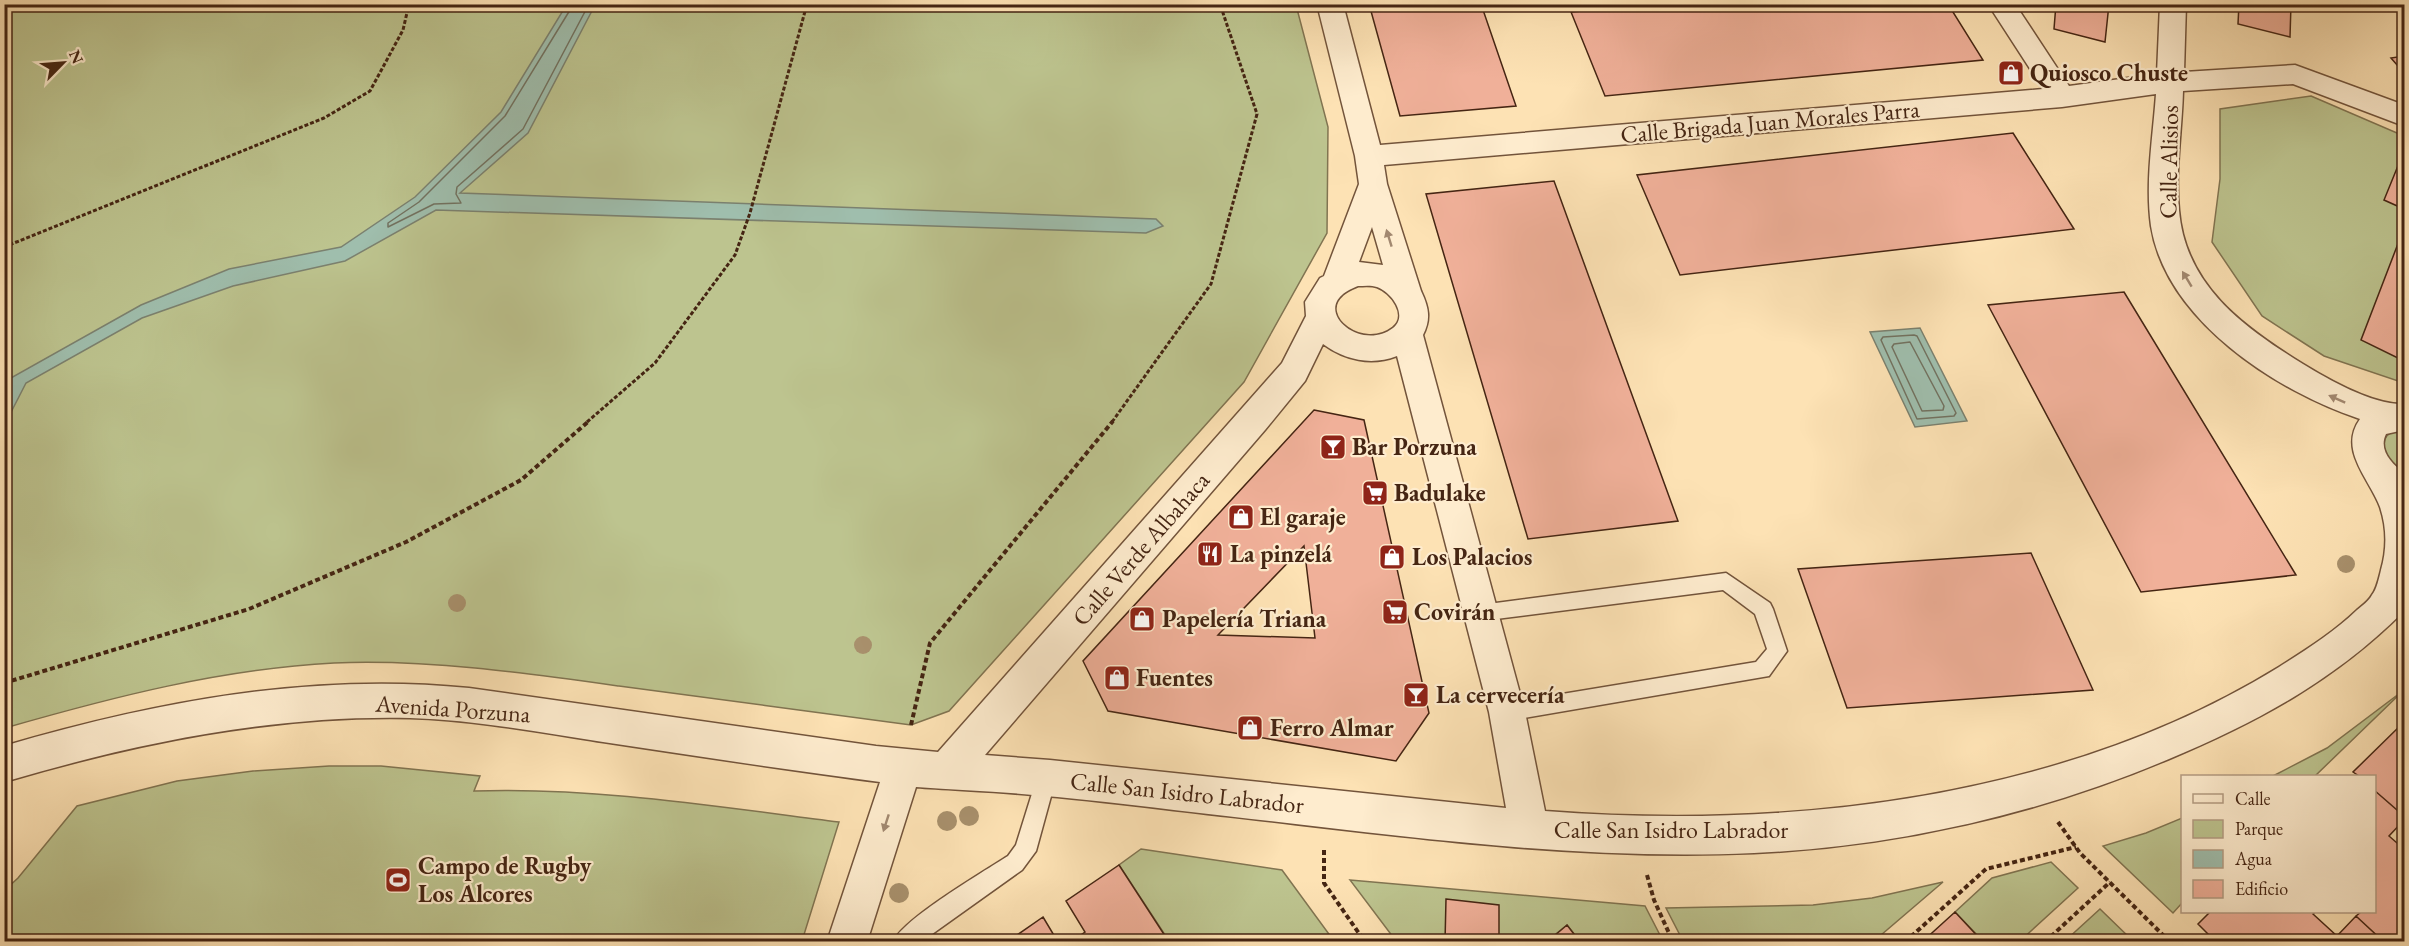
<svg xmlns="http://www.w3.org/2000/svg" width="2409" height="946" font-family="'EB Garamond',serif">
  <rect width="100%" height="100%" fill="#fde2b4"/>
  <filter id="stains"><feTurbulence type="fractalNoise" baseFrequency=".00333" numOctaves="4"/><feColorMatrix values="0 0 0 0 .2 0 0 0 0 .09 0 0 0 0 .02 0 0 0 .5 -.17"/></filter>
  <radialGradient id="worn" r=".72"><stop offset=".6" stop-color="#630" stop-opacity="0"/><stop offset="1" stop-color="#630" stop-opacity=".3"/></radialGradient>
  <!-- green -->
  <path fill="#bdc48f" stroke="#817451" stroke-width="1.5" d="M5 5H1296L1328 127 1327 233 1244 382 949 711 911 725C814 712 716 699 619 686 526 673 427 659 334 663 221 669 113 697 5 728Z
    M2311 96 2404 136V383L2324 356 2262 316 2212 242 2220 179V109Z
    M2404 429V478C2386 465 2369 432 2404 429Z
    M2404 690 2315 776H2273L2327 748Z
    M329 766H381L480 776 474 791C596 787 719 807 839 822L802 941H5V890L18 878 77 806 177 781 253 771Z
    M2182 818V903L2173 913 2103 846 2146 833Z
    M1141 849 1282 870 1334 941H1169L1119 865Z
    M2051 862 2078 888 2020 941H1983L1955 912 1992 878Z
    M1350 880 1645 906 1663 941H1580L1567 925 1547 941H1396Z
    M1943 882 1874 941H1683L1666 908 1813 905 1872 898Z
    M2100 909 2133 941H2065Z"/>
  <!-- water -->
  <path fill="#9fbead" stroke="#7b816f" stroke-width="1.5" d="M567 4 595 5 528 133 460 193 1156 219 1163 226 1146 233 436 210 345 261 233 286 142 318 26 383 5 424V387L9 379 141 305 229 269 341 247 415 197 501 112Z
    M1920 328 1967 421 1915 427 1870 332Z"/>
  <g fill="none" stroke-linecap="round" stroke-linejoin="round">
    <!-- shore -->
    <path stroke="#727260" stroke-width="1.5" d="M571 4 570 10 505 116 419 202 388 223V227L434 204 461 203 456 194 457 187 523 129 589 4
      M1914 335 1917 336 1956 413 1954 416 1917 419 1881 340 1883 337Z
      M1910 342 1944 406 1943 410 1922 411 1892 347 1894 344Z"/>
  </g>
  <!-- building -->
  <path fill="#f0b099" stroke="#452513" stroke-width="1.5" fill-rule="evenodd" d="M1369 4H1481L1516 106 1400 116Z
    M1657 4H1948L1983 60 1605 96 1571 12Z
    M2056 4H2109L2105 42 2054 29Z
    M2239 4H2291L2290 37 2238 24Z
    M2404 56V73L2391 58Z
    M2013 133 2074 229 1680 275 1637 175Z
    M2404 151V209L2384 200Z
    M1554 181 1678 521 1528 539 1426 194Z
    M2404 228V361L2361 340Z
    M2124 292 2296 575 2141 592 1988 305Z
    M1314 410 1364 420 1429 713 1396 761 1108 711 1083 661ZM1304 546 1315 638 1218 635Z
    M2031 553 2093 690 1847 708 1798 569Z
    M2404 722V816L2374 790V776H2359L2353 772Z
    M2374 790 2404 816V820L2389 836 2404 849V942H2384L2356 916 2361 912H2374Z
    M1119 865 1169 942H1071L1085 932 1066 901Z
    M1446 899 1499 905V942H1445Z
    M1955 912 1983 942H1922Z
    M2210 912H2315L2313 914 2337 936 2356 916 2384 942H2216L2198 924Z
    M1043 917 1058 942H1007Z
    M1567 925 1580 942H1547Z"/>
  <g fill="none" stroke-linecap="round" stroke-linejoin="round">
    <defs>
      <path id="lane" d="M1726 573 1770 603 1773 609 1787 651 1769 676 1507 721 1500 719 1497 712 1500 705 1507 703 1756 662 1767 649 1755 614 1723 590 1480 621 1473 618 1470 612 1473 606Z
        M1046 768 1053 771 1056 778 1036 851 1022 870 921 942H893C903 919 983 872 1008 856L1016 845 1039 771Z"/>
      <path id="street" d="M1317 4H1343L1380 145 2043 89 1988 4H2015L2069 86 2157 74 2160 4H2186L2184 72 2295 65 2404 105V126L2293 84 2183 91C2182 130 2175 171 2179 210 2185 285 2243 327 2303 364 2329 380 2373 405 2404 404V430L2386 434C2378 450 2392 464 2404 473V611C2335 680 2259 721 2169 759 2039 814 1896 847 1754 853 1577 861 1402 836 1226 816 1162 809 1098 800 1033 795 994 791 955 790 916 787L867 942H827L880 782C788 770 695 756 603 742 539 732 474 720 410 718 272 715 136 743 4 782V746C154 702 312 672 469 688L876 746 938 752 1282 363 1306 316 1305 302 1320 278 1324 276 1359 184 1355 156ZM2156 94C2153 137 2145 182 2151 226 2166 320 2276 391 2360 419 2338 450 2369 478 2380 507 2387 528 2387 549 2381 570 2379 578 2377 589 2372 595 2369 601 2362 606 2357 610 2333 633 2307 649 2279 667 2065 799 1791 830 1545 811L1525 712 1423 335C1431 319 1429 308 1421 291L1387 184 1384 165 2062 107ZM1372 227 1383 265 1359 262ZM1358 286C1364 286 1371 285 1377 287 1391 292 1409 315 1393 328 1363 351 1318 316 1342 295 1346 291 1353 288 1358 286ZM1323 344C1345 360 1371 366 1397 356L1489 712 1506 808 1050 760 985 755 1265 430 1305 381Z"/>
    </defs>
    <!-- lane casing -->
    <use href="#lane" stroke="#73543b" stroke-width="3"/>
    <!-- street casing -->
    <use href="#street" stroke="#73543b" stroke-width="3"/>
    <!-- path-far1 -->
    <path stroke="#452513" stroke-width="3" stroke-dasharray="4 2" stroke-linecap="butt" d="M4 247 324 118 370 91 403 30 409 4
      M587 422 655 363 735 255 750 213 807 4
      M1112 422 1211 284 1257 114 1223 13V4"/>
    <!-- path -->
    <path stroke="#452513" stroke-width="4" stroke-dasharray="5 3" stroke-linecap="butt" d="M4 683 249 609 406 542 521 480 589 421
      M911 725 930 643 1113 421
      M2058 822 2080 853 2170 942
      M1324 850V883L1365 942
      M1647 875 1654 900 1673 942
      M1905 942 1986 869 2076 847
      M2045 942 2110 882"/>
    <!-- lane -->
    <use href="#lane" fill="#feecce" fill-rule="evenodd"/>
    <!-- street -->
    <use href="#street" fill="#feecce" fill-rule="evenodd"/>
  </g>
  <!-- trees -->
  <g fill="#a8906c">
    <circle cx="2346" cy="564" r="9"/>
    <circle cx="457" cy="603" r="9"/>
    <circle cx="863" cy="645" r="9"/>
    <circle cx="969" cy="816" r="10"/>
    <circle cx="947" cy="821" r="10"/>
    <circle cx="899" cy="893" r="10"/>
  </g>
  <!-- one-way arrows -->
  <defs><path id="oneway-solid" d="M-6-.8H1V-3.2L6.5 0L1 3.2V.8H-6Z" transform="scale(1.5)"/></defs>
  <g fill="#a28870">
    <use href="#oneway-solid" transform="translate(1389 238) rotate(-107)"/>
    <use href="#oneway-solid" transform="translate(2187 279) rotate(-121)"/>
    <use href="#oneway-solid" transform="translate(2337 399) rotate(-156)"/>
    <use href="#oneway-solid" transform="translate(886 823) rotate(108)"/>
  </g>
  <!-- icons -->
  <defs>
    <symbol id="shop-square" viewBox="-11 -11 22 22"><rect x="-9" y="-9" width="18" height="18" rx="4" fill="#8f2418" stroke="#feecce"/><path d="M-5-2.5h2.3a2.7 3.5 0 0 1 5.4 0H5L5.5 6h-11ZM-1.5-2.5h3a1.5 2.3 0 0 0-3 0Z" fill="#fff"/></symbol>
    <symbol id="bar-square" viewBox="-11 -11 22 22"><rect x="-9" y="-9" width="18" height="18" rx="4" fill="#8f2418" stroke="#feecce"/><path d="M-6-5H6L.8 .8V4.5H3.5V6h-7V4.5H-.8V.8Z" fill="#fff"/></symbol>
    <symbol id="supermarket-square" viewBox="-11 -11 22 22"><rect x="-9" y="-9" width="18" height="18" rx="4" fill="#8f2418" stroke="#feecce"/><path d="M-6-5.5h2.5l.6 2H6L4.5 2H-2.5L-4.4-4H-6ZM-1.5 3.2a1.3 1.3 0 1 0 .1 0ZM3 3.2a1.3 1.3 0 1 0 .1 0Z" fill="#fff"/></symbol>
    <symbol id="restaurant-square" viewBox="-11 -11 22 22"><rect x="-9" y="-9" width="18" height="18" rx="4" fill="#8f2418" stroke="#feecce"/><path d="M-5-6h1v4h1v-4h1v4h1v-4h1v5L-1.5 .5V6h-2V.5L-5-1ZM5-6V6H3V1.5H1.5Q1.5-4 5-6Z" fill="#fff"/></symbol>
    <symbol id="stadium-square" viewBox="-11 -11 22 22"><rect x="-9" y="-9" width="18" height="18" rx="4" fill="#8f2418" stroke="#feecce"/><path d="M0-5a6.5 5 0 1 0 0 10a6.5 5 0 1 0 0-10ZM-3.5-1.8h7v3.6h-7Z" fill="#fff"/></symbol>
  </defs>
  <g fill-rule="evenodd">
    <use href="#shop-square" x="1996" y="58" width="30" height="30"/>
    <use href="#bar-square" x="1318" y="432" width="30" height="30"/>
    <use href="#supermarket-square" x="1360" y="478" width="30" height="30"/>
    <use href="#shop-square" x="1226" y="502" width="30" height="30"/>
    <use href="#restaurant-square" x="1195" y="539" width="30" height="30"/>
    <use href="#shop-square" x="1377" y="542" width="30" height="30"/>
    <use href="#supermarket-square" x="1380" y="597" width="30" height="30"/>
    <use href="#shop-square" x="1127" y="604" width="30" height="30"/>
    <use href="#shop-square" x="1102" y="663" width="30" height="30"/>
    <use href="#bar-square" x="1401" y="680" width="30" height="30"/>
    <use href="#shop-square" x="1235" y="713" width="30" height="30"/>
    <use href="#stadium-square" x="383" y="865" width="30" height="30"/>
  </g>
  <g text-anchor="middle" stroke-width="4.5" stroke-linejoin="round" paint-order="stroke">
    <!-- poi labels -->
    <g font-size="24" font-weight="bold" fill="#452513" stroke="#feecce" text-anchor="start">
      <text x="2030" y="81">Quiosco Chuste</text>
      <text x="1352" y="455">Bar Porzuna</text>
      <text x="1394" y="501">Badulake</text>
      <text x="1260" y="525">El garaje</text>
      <text x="1230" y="562">La pinzelá</text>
      <text x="1412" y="565">Los Palacios</text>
      <text x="1414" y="620">Covirán</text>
      <text x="1162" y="627">Papelería Triana</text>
      <text x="1136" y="686">Fuentes</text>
      <text x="1436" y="703">La cervecería</text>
      <text x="1270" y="736">Ferro Almar</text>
      <text x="418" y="874">Campo de Rugby<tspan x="418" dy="28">Los Alcores</tspan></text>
    </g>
    <!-- street labels -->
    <g font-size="24" fill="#452513" stroke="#feecce">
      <text transform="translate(1770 122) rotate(-5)" y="8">Calle Brigada Juan Morales Parra</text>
      <text transform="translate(2169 162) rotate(-89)" y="8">Calle Alisios</text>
      <text transform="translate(1141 549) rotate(-49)" y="8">Calle Verde Albahaca</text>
      <text transform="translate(453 709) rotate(4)" y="8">Avenida Porzuna</text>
      <text transform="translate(1187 793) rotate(6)" y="8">Calle San Isidro Labrador</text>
      <text x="1671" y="838">Calle San Isidro Labrador</text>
    </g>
  </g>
  <!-- margin -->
  <rect width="2409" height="946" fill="none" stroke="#fde2b4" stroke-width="24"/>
  <rect x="6" y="6" width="2397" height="934" fill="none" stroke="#452513" stroke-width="3"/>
  <rect x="12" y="12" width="2385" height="922" fill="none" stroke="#452513" stroke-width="1.5"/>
  <!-- legend -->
  <rect x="2181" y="775" width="195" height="138" fill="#feecce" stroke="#b49c83" stroke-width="1.5"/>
  <rect x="2193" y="794" width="30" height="9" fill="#feecce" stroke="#b49c83" stroke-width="1.5"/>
  <text x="2235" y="805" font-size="18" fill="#452513">Calle</text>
  <rect x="2193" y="820" width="30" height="18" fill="#bdc48f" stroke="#b49c83" stroke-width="1.5"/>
  <text x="2235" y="835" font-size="18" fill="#452513">Parque</text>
  <rect x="2193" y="850" width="30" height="18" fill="#9fbead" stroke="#b49c83" stroke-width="1.5"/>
  <text x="2235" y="865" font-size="18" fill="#452513">Agua</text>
  <rect x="2193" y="880" width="30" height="18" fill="#f0b099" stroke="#b49c83" stroke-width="1.5"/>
  <text x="2235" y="895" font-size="18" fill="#452513">Edificio</text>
  <!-- north arrow -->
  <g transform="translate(63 63) rotate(65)" stroke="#feecce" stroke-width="4.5" paint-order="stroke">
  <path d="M0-4.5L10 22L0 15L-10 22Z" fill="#452513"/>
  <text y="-9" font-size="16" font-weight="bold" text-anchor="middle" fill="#452513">N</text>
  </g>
  <rect width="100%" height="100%" filter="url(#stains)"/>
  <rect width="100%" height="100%" fill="url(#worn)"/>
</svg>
